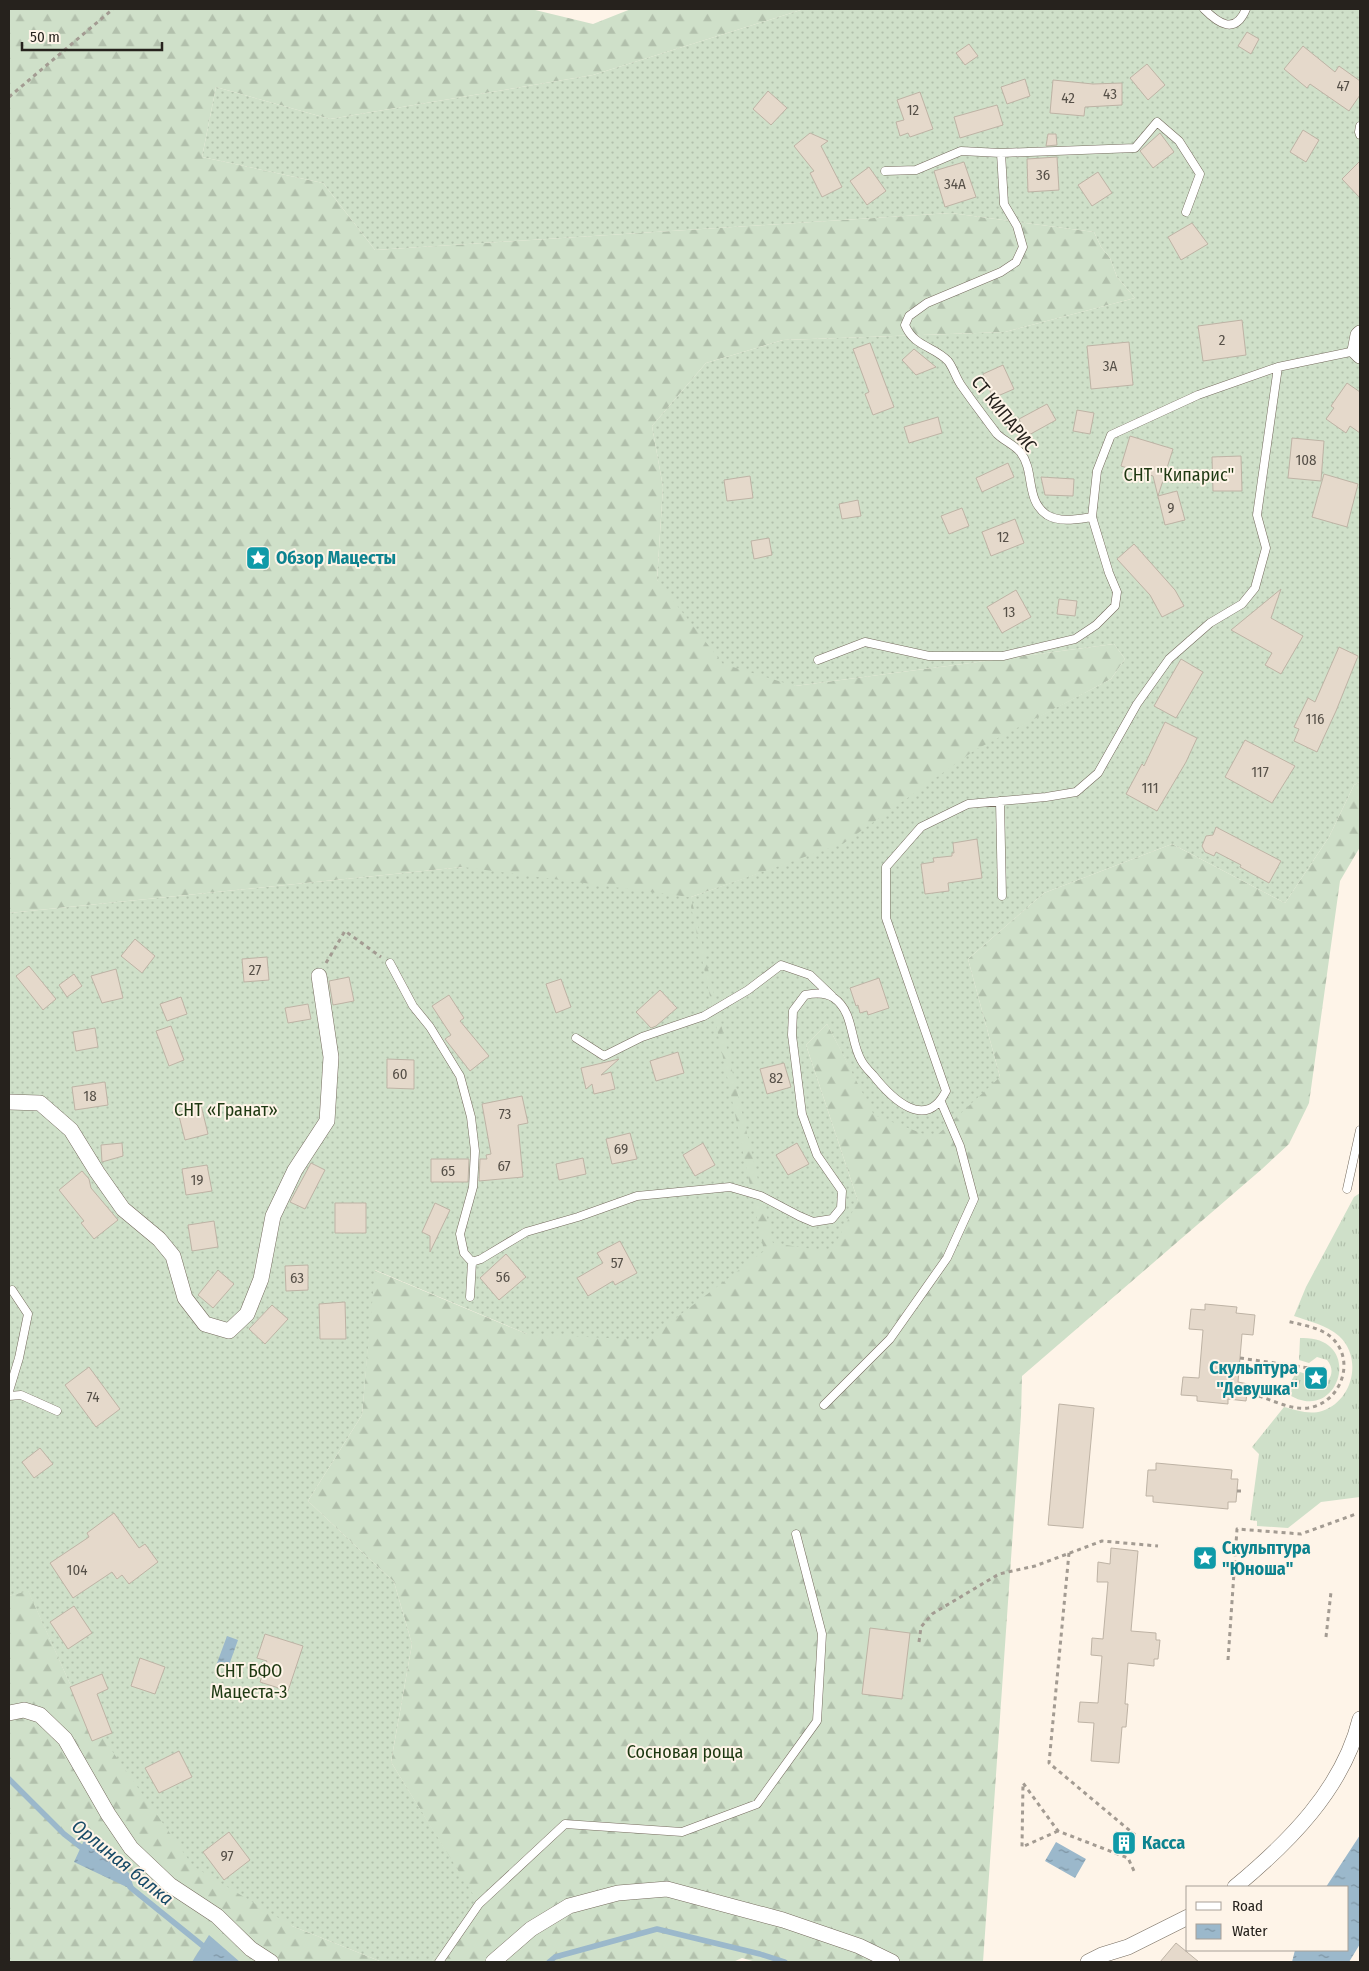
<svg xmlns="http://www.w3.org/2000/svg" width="1369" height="1971" font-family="'Fira Sans Condensed',sans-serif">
  <defs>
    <pattern id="grass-tufts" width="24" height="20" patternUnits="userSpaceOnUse" patternTransform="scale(1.25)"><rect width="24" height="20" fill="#cfe0c9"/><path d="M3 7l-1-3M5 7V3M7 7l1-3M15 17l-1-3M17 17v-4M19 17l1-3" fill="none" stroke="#b2c0ac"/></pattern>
    <pattern id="forest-firs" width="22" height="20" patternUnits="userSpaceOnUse" patternTransform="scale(1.25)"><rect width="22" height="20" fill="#cfe0c9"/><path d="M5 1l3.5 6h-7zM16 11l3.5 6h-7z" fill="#b2c0ac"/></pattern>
    <pattern id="garden-dots" width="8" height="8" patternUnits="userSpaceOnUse" patternTransform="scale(1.25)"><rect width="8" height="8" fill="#cfe0c9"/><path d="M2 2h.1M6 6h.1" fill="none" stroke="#b2c0ac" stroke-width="1.8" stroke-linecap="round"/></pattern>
    <pattern id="water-ripples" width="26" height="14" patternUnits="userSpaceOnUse" patternTransform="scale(1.25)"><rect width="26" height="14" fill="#9bb8cb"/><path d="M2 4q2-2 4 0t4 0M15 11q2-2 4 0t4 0" fill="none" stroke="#7e95a4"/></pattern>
  </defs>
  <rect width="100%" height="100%" fill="#fef4e8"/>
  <!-- grass -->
  <path fill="url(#grass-tufts)" d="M1360 1193V1497L1321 1502 1288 1528 1257 1526V1521L1250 1520 1259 1454 1252 1447 1284 1407C1296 1410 1309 1415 1322 1411 1353 1401 1363 1358 1339 1336 1327 1325 1308 1321 1294 1316L1306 1287 1354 1197Z
    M1300 1338C1368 1335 1338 1431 1285 1392L1297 1371 1306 1374 1309 1383 1321 1386C1332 1381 1335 1369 1327 1360L1317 1357 1309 1363 1299 1360Z"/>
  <!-- forest -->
  <path fill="url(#forest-firs)" d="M9 9H531L593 24 631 9H804L593 75 330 119 216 87 202 157 323 183 375 250 951 213 1094 232 1101 247 1110 258 1117 277 1135 298 1005 332 783 340 706 363 652 426 663 487 657 580 795 686 1114 644 1125 659 1111 679 975 751 844 844 691 897 858 1201 806 1045 827 1024 875 1115 1000 1077 968 959 1044 893 1172 844 1285 903 1329 837 1354 785 1360 782V847L1340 881 1309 1103 1289 1144 1262 1169 1022 1376 1021 1415 983 1962H756L742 1958 733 1962H431L478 1904 391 1762 412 1644 394 1582 308 1501 362 1415 374 1270 527 1334 463 867 9 913Z
    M28 1590 79 1704 292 1926 382 1962H9V1596Z"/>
  <!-- garden -->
  <path fill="url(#garden-dots)" d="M804 9H1360V782L1354 785 1329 837 1285 903 1172 844 1044 893 968 959 1000 1077 934 1138 874 1115 827 1024 806 1045 858 1201 831 1252 773 1243 691 897 844 843 975 750 1111 679 1125 659 1114 644 795 686 723 664 657 580 663 487 652 426 706 363 783 340 1005 332 1135 298 1117 277 1110 258 1101 247 1094 232 951 213 375 250 323 183 202 157 216 87 330 119 593 75Z
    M463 867 689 897 764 1251 647 1340 527 1334 375 1270 362 1415 308 1501 394 1582 412 1644 391 1762 479 1904 431 1962H382L292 1926 193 1866 79 1704 28 1591 9 1596V913Z"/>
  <!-- water -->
  <path fill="url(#water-ripples)" d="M227 1636 238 1640 228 1668 217 1663Z
    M1360 1835V1944L1349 1962H1292L1295 1950H1348V1887H1326Z
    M86 1836 129 1873 135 1891 74 1862Z
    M1056 1842 1086 1859 1075 1878 1045 1861Z
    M209 1935 240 1962H192Z"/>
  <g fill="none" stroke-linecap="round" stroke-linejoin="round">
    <!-- stream -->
    <path stroke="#9bb8cb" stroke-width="5.5" d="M9 1779 64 1834 86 1851
      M130 1887 208 1950
      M549 1962 555 1957 657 1929 760 1954 785 1962"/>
  </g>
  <!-- building -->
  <path fill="#e5d9cb" stroke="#beb3a5" d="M1247 32 1259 39 1251 54 1238 46Z
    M969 44 978 56 965 65 956 53Z
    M1303 46 1335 72 1339 66 1360 81V95L1349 111 1310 84 1307 88 1284 69Z
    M1147 64 1165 85 1148 100 1130 78Z
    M1025 79 1030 96 1007 104 1001 87Z
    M1053 80 1093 84 1122 83V105L1085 107 1084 116 1050 113Z
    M768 91 787 108 771 125 753 109Z
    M920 92 933 129 910 137 908 133 900 136 896 122 904 120 897 100Z
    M997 105 1003 125 960 138 954 117Z
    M1303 130 1319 140 1306 162 1290 152Z
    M810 133 828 141 821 146 842 187 822 197 810 173 814 171 794 146Z
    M1160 133 1174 152 1153 168 1140 151Z
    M1048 134H1056L1057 145 1046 146Z
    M1057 157 1059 190 1028 192 1027 159Z
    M1360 161V198L1342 179Z
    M964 162 976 197 945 207 934 171Z
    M869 167 886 191 867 205 850 181Z
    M1098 172 1112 193 1092 206 1078 185Z
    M1192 223 1208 244 1181 260 1168 237Z
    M1242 320 1246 355 1203 361 1198 326Z
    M1129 342 1133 385 1091 389 1087 346Z
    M870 343 894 407 873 415 865 394 869 392 853 349Z
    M914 349 936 367 916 375 902 360Z
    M1003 365 1014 389 993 398 983 374Z
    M1347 383 1360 392V433L1350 426 1346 433 1326 419 1334 408 1331 406Z
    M1047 404 1056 420 1027 436 1019 419Z
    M1077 410 1094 413 1090 434 1073 431Z
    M938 417 942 433 909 443 904 427Z
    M1130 436 1173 449 1158 496 1177 491 1185 520 1165 525 1153 476 1121 466Z
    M1292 438 1324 441 1321 481 1288 478Z
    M1241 456 1242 491H1213L1212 457Z
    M1008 463 1014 477 982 492 976 478Z
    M1324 474 1358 484 1347 527 1312 517Z
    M750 476 753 498 727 501 724 480Z
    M1041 477 1074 479 1073 496 1045 495Z
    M858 500 861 516 842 519 839 504Z
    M962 508 969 526 949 534 941 516Z
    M1015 519 1024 543 991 556 982 532Z
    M769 538 772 555 754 559 751 541Z
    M1134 544 1175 590 1184 606 1162 617 1150 595 1117 559Z
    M1281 589 1271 618 1303 636 1281 674 1265 665 1272 653 1231 630Z
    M1016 590 1031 617 1002 633 987 607Z
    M1059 599 1077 601 1075 616 1057 614Z
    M1339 647 1358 656 1336 711 1317 752 1294 741 1299 729 1294 727 1308 698 1315 702Z
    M1181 659 1203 672 1176 718 1154 706Z
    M1165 722 1197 738 1186 762 1157 811 1126 794 1142 764 1144 766Z
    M1245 740 1295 766 1272 803 1225 777Z
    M1216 827 1281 861 1269 883 1240 867 1241 865 1216 852 1214 856 1205 852 1202 846 1206 836 1213 835Z
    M977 839 982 878 948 883 949 891 925 894 921 864 934 862 933 858 952 856V853H954L953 843Z
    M135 939 155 956 142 973 121 956Z
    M267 957 269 980 244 982 242 959Z
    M29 966 56 999 43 1010 16 976Z
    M116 969 123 998 102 1003 91 976Z
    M74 974 82 986 67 997 59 985Z
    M349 977 354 1001 333 1005 329 981Z
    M879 978 889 1008 868 1015 867 1011 860 1013 858 1005 856 1006 850 988Z
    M561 979 571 1007 556 1013 546 984Z
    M660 990 677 1008 656 1026 651 1028 636 1012Z
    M449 995 464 1018 460 1021 489 1056 470 1071 445 1039 451 1035 432 1006Z
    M181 997 187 1014 167 1021 160 1004Z
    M308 1004 311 1019 288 1023 285 1008Z
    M171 1026 184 1060 169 1066 156 1031Z
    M95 1028 98 1047 76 1051 73 1032Z
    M678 1052 684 1073 656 1081 650 1061Z
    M387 1059 414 1060V1089L387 1088Z
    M619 1059 601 1075 611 1072 615 1089 594 1094 592 1084 586 1089 581 1068Z
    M784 1063 791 1087 767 1094 760 1069Z
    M105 1082 108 1105 75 1110 72 1087Z
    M522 1096 528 1123 518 1125 523 1177 479 1181 480 1159H487L486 1155 491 1154 482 1104Z
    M201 1105 208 1134 185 1140 178 1112Z
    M630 1133 637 1159 612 1164 606 1139Z
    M122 1143 123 1156 102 1162 101 1145Z
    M703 1143 715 1165 695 1176 683 1155Z
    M797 1143 809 1164 788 1175 776 1155Z
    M583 1158 586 1174 559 1180 556 1164Z
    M431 1159H469L468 1182H431Z
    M311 1163 325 1170 305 1209 290 1202Z
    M207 1165 212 1191 186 1195 182 1169Z
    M82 1171 89 1179 91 1188 118 1220 94 1239 81 1223 84 1221 59 1190Z
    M335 1203H366V1233H335Z
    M435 1203 450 1210 430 1252V1236L422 1232Z
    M214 1221 218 1247 192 1251 188 1225Z
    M620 1241 637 1273 615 1285 613 1281 588 1296 577 1278 603 1263 597 1253Z
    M506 1254 526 1277 499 1300 480 1278Z
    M308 1265V1290L286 1291 285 1266Z
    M218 1270 234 1284 213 1308 198 1295Z
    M345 1302 346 1339H320L319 1304Z
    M1205 1304 1237 1307 1236 1313 1255 1315 1253 1335 1242 1334 1238 1382 1248 1384 1246 1401 1228 1399V1404L1197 1401V1396L1181 1395 1183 1377 1199 1378 1203 1330 1189 1329 1191 1309 1205 1310Z
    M272 1305 288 1319 265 1344 249 1329Z
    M89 1367 120 1409 96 1427 65 1385Z
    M1059 1404 1094 1408 1083 1528 1048 1525Z
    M40 1448 53 1464 34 1478 22 1462Z
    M1156 1463 1232 1470 1231 1479H1238L1236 1502H1228V1509L1153 1502V1496H1146L1148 1470H1156Z
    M114 1513 139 1548 145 1544 158 1562 129 1584 122 1575 117 1579 112 1572 73 1598 50 1563 89 1537 87 1533Z
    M1111 1548 1138 1551 1131 1631 1156 1633V1640H1160L1158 1659H1154V1666L1128 1663 1125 1704H1128L1126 1727H1122L1119 1763 1091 1761 1094 1723 1078 1722 1080 1702 1098 1703 1102 1656 1091 1655 1092 1638 1103 1639 1108 1582H1097L1098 1562 1110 1564Z
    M74 1606 92 1633 68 1649 50 1622Z
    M870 1628 910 1633 902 1699 862 1694Z
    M265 1634 303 1646 288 1691 260 1682 267 1661 257 1658Z
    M140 1658 165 1667 155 1694 131 1686Z
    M102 1674 108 1689 97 1694 112 1733 92 1741 70 1687Z
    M179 1751 192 1777 159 1793 145 1768Z
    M229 1832 250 1860 224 1880 203 1852Z
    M1176 1943 1199 1962H1160Z"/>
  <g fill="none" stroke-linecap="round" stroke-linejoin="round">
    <defs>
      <path id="lane" d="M1204 9C1219 24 1235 35 1246 9
        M1360 126 1359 132 1360 135
        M1001 153 1135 148 1157 122 1179 141 1200 174 1186 212
        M885 171 916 170 961 151 1001 153 1004 204 1017 226 1023 247 1016 262 1001 272 927 303 909 316 905 325C914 347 934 346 948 361 953 367 956 378 961 385 972 401 985 418 997 434 1004 441 1015 445 1021 453 1035 472 1025 500 1047 515 1060 523 1078 519 1092 517L1097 471 1111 435 1198 395 1278 367 1355 351
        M818 660 865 642 929 656H1003L1075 639 1096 625 1115 606 1117 592 1109 573 1092 517
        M1000 801 1002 896
        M390 963 413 1006 430 1027 460 1076 471 1117 475 1151 473 1187 460 1234 464 1253 472 1262 481 1259 526 1232 578 1217 637 1196 730 1187 761 1196 799 1216 813 1222 832 1219 841 1208 842 1191 817 1155 802 1114 792 1035 793 1011 805 995C814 993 825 992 834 998 854 1012 850 1041 861 1060 864 1066 869 1071 873 1075 892 1099 926 1132 946 1091L886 918V867L921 827 968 804 1046 797 1076 792 1098 773 1137 704 1169 659 1210 623 1242 604 1255 588 1266 548 1257 515 1278 367
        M576 1038 604 1056 642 1037 704 1016 748 990 781 965 810 975 832 996
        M1347 1189 1360 1130
        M470 1297 472 1262
        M9 1391 19 1358 28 1314 12 1290
        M9 1396 21 1395 57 1411
        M824 1405 890 1339 947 1258 974 1199 960 1146 941 1102
        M439 1962 479 1904 565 1824 682 1832 757 1804 817 1721 822 1634 796 1534"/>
      <path id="street" d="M1360 333 1358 335 1355 351 1360 356
        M9 1102 40 1103 71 1130 97 1172 123 1209 159 1239 173 1256 185 1298 205 1324 229 1331 247 1314 261 1279 273 1216 295 1170 327 1121 331 1057 319 976
        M9 1713 24 1710 40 1715 65 1739 108 1814 131 1848 170 1885 217 1916 251 1949 271 1962
        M1235 1887C1288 1843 1343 1789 1360 1719
        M493 1962 531 1929 569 1906 618 1893 667 1889 783 1920 859 1946 892 1962
        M1088 1962 1102 1955 1128 1947 1188 1917"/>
    </defs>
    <!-- lane casing -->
    <use href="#lane" stroke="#756b5e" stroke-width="9"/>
    <!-- street casing -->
    <use href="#street" stroke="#756b5e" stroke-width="16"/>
    <!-- path -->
    <path stroke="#a39b92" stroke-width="3" stroke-dasharray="4 4" stroke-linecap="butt" d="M9 97 113 9
      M326 963 345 931 381 957
      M1240 1358 1309 1368
      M1259 1396C1274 1401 1292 1410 1308 1408 1341 1403 1357 1360 1331 1337 1319 1327 1302 1325 1287 1321
      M1237 1491H1241
      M1069 1553 1049 1763 1135 1835
      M1326 1637 1331 1592
      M919 1642 921 1627 932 1614 999 1574 1035 1566 1102 1541 1158 1546
      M1228 1660 1237 1529 1301 1534 1356 1514
      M1058 1831 1022 1847 1023 1783 1058 1831 1128 1858 1134 1871"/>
    <!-- lane -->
    <use href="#lane" stroke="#fff" stroke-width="8"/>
    <!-- street -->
    <use href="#street" stroke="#fff" stroke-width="15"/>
  </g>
  <!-- icons -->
  <defs>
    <symbol id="sight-square" viewBox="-11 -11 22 22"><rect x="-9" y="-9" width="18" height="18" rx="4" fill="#0f9aa8" stroke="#fef4e8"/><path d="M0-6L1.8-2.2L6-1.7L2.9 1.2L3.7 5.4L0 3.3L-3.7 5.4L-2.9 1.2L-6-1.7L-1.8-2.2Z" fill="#fff"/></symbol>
    <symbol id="building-square" viewBox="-11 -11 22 22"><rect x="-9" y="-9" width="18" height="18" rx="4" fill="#0f9aa8" stroke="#fef4e8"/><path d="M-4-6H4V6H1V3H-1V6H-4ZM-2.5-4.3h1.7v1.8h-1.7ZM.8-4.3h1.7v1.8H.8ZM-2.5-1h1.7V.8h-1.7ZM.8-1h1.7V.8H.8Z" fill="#fff"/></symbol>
  </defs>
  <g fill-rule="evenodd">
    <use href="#sight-square" x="244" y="544" width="28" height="28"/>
    <use href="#sight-square" x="1302" y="1364" width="28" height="28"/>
    <use href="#sight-square" x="1191" y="1544" width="28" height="28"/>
    <use href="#building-square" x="1110" y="1829" width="28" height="28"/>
  </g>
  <g text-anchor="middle" stroke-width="4" stroke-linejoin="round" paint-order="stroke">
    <!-- number labels -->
    <g font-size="15" fill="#565048">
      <text x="1343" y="91">47</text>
      <text x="1110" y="99">43</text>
      <text x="1068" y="103">42</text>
      <text x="913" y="115">12</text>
      <text x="1043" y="180">36</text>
      <text x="955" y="189">34А</text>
      <text x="1222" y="345">2</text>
      <text x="1110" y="371">3А</text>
      <text x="1306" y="465">108</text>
      <text x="1171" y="513">9</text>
      <text x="1003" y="542">12</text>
      <text x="1009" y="617">13</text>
      <text x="1315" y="724">116</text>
      <text x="1260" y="777">117</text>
      <text x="1150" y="793">111</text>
      <text x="255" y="975">27</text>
      <text x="400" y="1079">60</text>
      <text x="776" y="1083">82</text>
      <text x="90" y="1101">18</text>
      <text x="505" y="1119">73</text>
      <text x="621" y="1154">69</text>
      <text x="504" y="1171">67</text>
      <text x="448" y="1176">65</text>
      <text x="197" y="1185">19</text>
      <text x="617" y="1268">57</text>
      <text x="503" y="1282">56</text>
      <text x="297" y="1283">63</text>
      <text x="93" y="1402">74</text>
      <text x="77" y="1575">104</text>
      <text x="227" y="1861">97</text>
    </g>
    <!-- street labels -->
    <g font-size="18" fill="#26221d" stroke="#fef4e8">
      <text transform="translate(1004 414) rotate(51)" y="6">СТ КИПАРИС</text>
    </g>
    <!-- park labels -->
    <g font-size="18" fill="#1d3811" stroke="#fef4e8">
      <text x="1179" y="481">СНТ "Кипарис"</text>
      <text x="226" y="1116">СНТ «Гранат»</text>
      <text x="249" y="1677">СНТ БФО<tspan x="249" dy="21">Мацеста-3</tspan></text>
      <text x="685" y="1758">Сосновая роща</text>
    </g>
    <!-- culture labels -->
    <g font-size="18" font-weight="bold" fill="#0d838f" stroke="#fef4e8" text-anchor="start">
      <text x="276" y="564">Обзор Мацесты</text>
      <text x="1298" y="1374" text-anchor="end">Скульптура<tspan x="1298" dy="21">"Девушка"</tspan></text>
      <text x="1222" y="1554">Скульптура<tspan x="1222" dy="21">"Юноша"</tspan></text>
      <text x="1142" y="1849">Касса</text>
    </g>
    <!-- water labels -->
    <g font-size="19" font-style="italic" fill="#174a67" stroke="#fef4e8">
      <text transform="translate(123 1862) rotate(39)" y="7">Орлиная балка</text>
    </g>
  </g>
  <!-- border -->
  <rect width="1369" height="1971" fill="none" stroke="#26221d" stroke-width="20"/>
  <!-- legend -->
  <rect x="1186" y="1886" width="162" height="65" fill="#fef4e8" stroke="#a8a097"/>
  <rect x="1196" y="1902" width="25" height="8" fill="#ffffff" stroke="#a8a097"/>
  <text x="1232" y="1911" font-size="15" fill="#26221d">Road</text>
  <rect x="1196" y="1924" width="25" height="15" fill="url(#water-ripples)" stroke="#a8a097"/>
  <text x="1232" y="1936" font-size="15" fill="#26221d">Water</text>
  <!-- scale -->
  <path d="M22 42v8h140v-8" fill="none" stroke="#26221d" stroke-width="2.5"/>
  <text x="30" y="42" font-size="15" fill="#26221d" stroke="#fef4e8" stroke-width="4" paint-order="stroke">50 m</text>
</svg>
